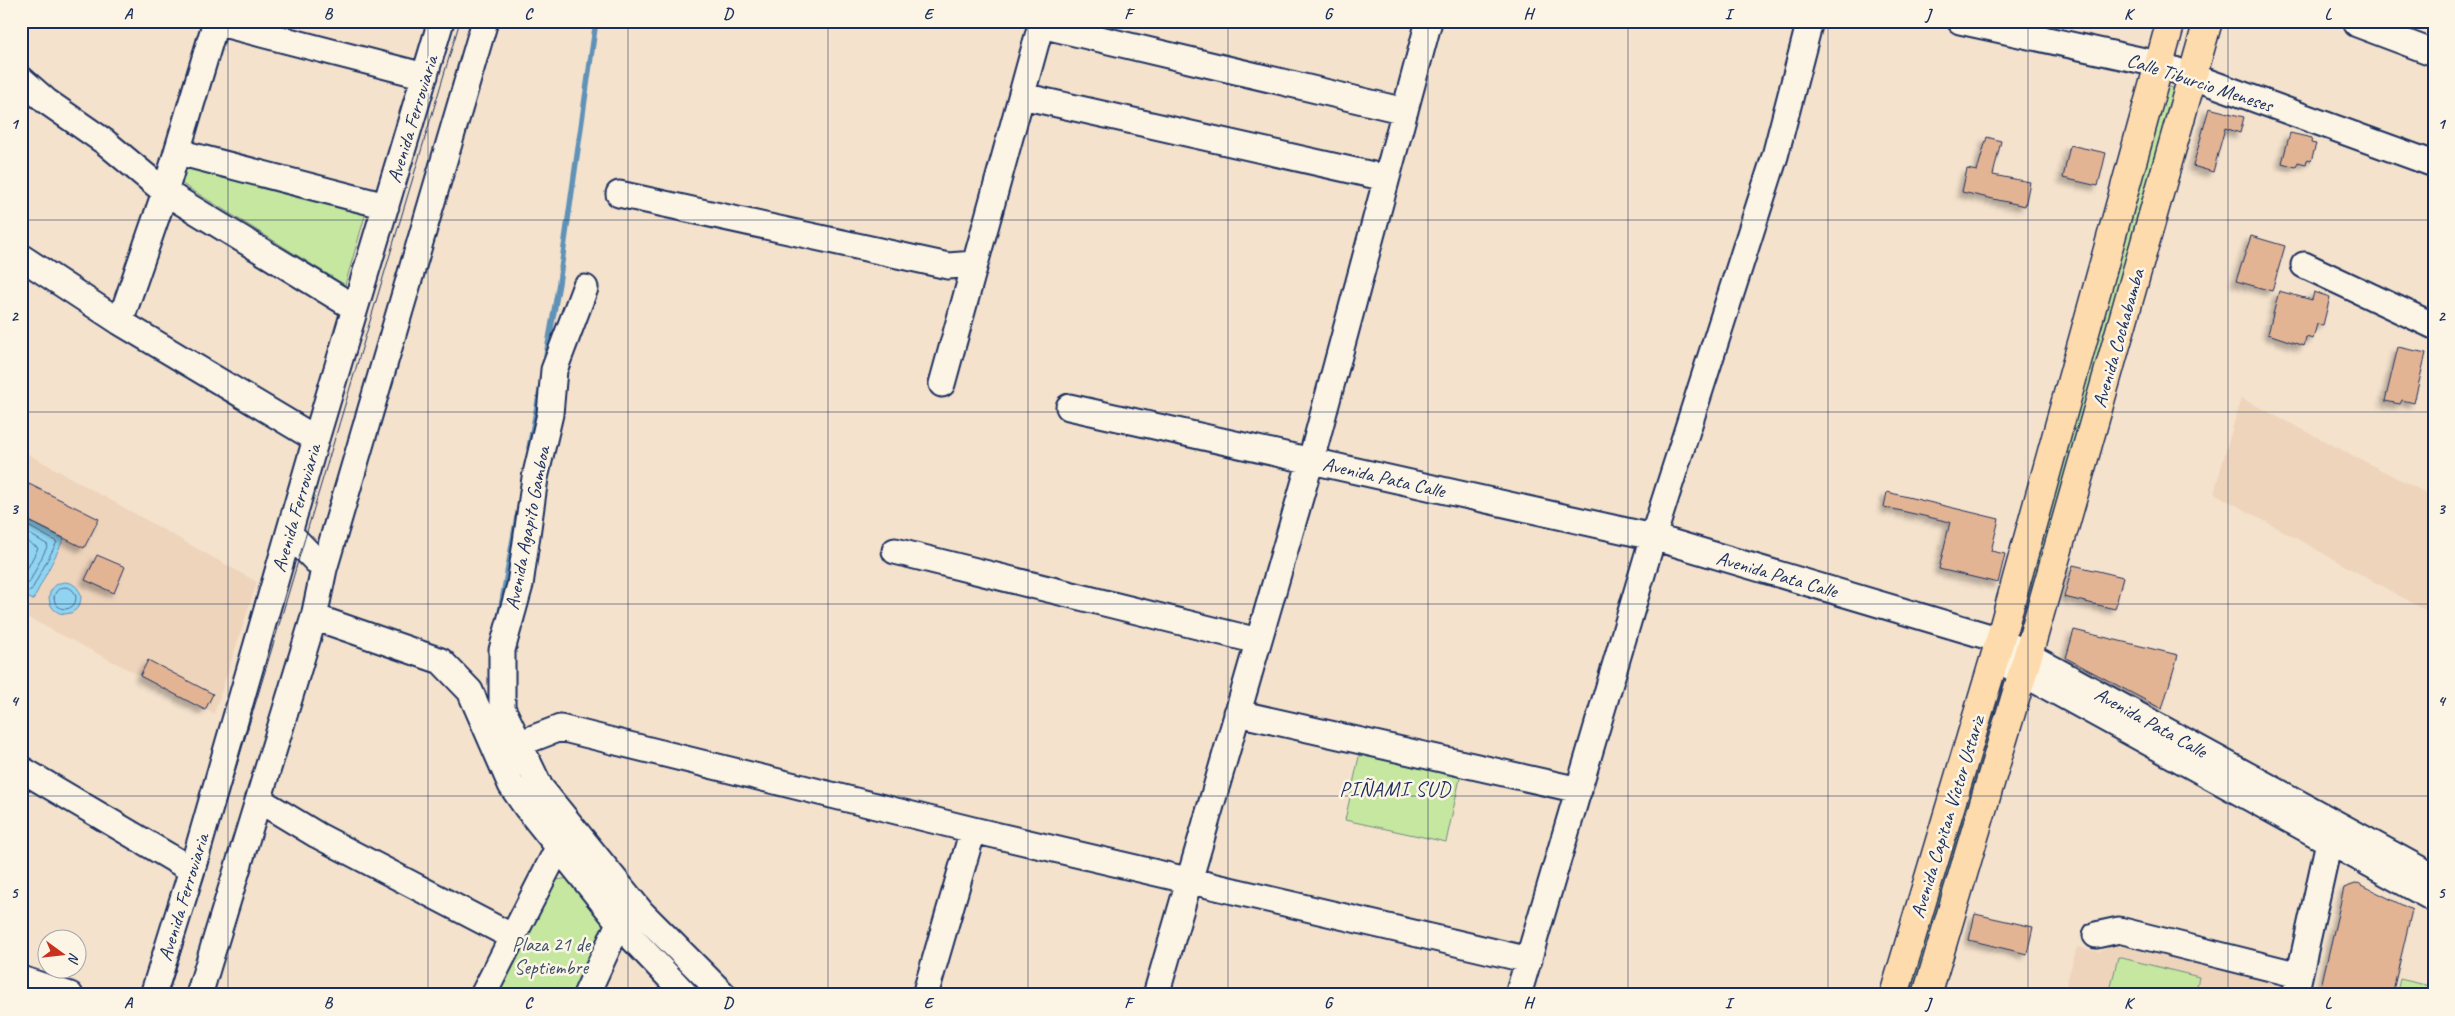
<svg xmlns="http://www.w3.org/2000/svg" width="2455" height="1016" font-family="Caveat,sans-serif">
  <defs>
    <filter id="shadow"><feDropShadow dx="-4.5" dy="4.5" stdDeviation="2.5" flood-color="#0004"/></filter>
  </defs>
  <rect width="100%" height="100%" fill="#f4e2cd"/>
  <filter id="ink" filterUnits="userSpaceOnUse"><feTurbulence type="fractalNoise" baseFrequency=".02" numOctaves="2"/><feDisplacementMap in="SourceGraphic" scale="10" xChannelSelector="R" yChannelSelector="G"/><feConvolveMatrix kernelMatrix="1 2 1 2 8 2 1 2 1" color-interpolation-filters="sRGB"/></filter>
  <g filter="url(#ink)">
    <!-- built -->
    <path fill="#efd4bc" d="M2241 398 2434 497V615L2214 493Z
      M21 450 257 582 214 714 21 614Z
      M2120 940 2274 979 2277 988 2275 995H2063L2077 947 2099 952Z"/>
    <!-- green -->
    <path fill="#c6e7a0" stroke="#708b7f" d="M2166 86 2177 89 2027 624 2016 621Z
      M185 164 367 209 345 285 179 182Z
      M1996 686 2007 689 1915 995H1904Z
      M1360 752 1461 774 1446 842 1345 820Z
      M569 878 607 923 573 995H490L556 880Z
      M2118 957 2199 977 2195 995H2109Z
      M2400 979 2434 987V995H2396Z"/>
    <!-- water -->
    <path fill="#90d4f2" stroke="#6192b7" d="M21 517 64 539 33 600 21 594Z
      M49 598a16 16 0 1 1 32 0a16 16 0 1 1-32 0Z"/>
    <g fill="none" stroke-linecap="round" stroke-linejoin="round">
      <!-- shore -->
      <path stroke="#4a7199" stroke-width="1" d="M21 522 57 542 31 591 21 590
        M21 529 48 545 29 583 21 584
        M21 538 38 548 24 575 21 576
        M54 598a11 11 0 1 1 22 0a11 11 0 1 1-22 0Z"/>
      <!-- stream -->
      <path stroke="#6192b7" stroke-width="5.5" d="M545 362 559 283 596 21
        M529 448 541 386
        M500 613 517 517
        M665 953 706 995"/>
    </g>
    <!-- building -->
    <path fill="#e3b494" stroke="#1b2f5e" filter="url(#shadow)" d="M2209 108 2244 117 2240 133 2225 128 2213 172 2193 166Z
      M2290 133 2312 138 2311 143 2316 144 2311 161 2307 160 2306 164 2298 162 2296 167 2282 163Z
      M1987 137 2001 141 1993 175 2030 182 2025 206 1962 192 1967 169 1977 171Z
      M2070 145 2106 153 2098 186 2063 178Z
      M2251 236 2285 246 2272 291 2236 281Z
      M2279 291 2312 300 2314 292 2330 297 2323 325 2317 324 2313 339 2306 337 2304 346 2268 334Z
      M2398 347 2426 353 2414 403 2402 400 2400 404 2385 401Z
      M29 484 99 519 84 548 21 517V500Z
      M1887 492 1999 519 1991 551 2005 554 1998 583 1939 569 1950 522 1884 507Z
      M97 555 125 567 114 593 85 580Z
      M2073 565 2123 577 2115 609 2064 597Z
      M2074 630 2178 655 2162 709 2066 658Z
      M148 660 213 694 205 710 140 676Z
      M2358 883 2412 910 2392 995H2319L2344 888Z
      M1975 914 2033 927 2027 954 1969 940Z"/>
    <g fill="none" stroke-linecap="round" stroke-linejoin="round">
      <defs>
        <path id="minor" d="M1960 21 2158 64 2434 164
          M2358 21 2357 24 2434 53
          M215 22 425 76
          M1041 25 1405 111
          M21 79 46 101 105 142 165 192 355 308
          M1022 96 1386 178
          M178 152 386 206
          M619 194 948 266 975 264
          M21 257 120 322 316 439
          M2304 265 2434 326
          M585 288 554 370 550 414 535 478 520 585 502 650V708L540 787 642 913 724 995
          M120 322 165 192 216 21
          M942 384 1042 21
          M1069 407 1653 537 2000 640 2434 877
          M289 533 324 569
          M895 551 1258 641
          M314 617 441 661 470 691 511 785 527 808 629 935 686 995
          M1995 658 2434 899
          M1237 713 1579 790
          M518 744 560 728 973 830 1529 960
          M21 769 192 870
          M259 800 317 835 513 937
          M2096 935 2119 930 2299 975
          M21 979 70 995
          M153 995 192 870 316 439 441 21
          M199 995 314 617 324 569 485 21
          M483 995 559 846
          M586 995 620 921
          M925 995 973 830
          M1156 995 1311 460 1429 21
          M1518 995 1653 537 1775 156 1810 21
          M2295 995 2329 842"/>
        <path id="major" d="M1894 995 2000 640 2171 21
          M1927 995 2028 655 2208 21"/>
      </defs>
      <!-- minor casing -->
      <use href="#minor" stroke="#1b2f5e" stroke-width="29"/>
      <!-- major casing -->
      <use href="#major" stroke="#1b2f5e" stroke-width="31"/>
      <!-- minor -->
      <use href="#minor" stroke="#fcf5e5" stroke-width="25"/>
      <!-- major -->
      <use href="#major" stroke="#fedbac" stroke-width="28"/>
      <!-- tram -->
      <path stroke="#1b2f5e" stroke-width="1" d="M168 995 460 21"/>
    </g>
  </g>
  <!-- grid -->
  <path fill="none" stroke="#1b2f5e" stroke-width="1" stroke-opacity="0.55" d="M228 21V995M428 21V995M628 21V995M828 21V995M1028 21V995M1228 21V995M1428 21V995M1628 21V995M1828 21V995M2028 21V995M2228 21V995M21 220H2434M21 412H2434M21 604H2434M21 796H2434"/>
  <g text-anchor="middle" stroke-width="5" stroke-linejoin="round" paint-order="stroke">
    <!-- street labels -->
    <g font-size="20" fill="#1b2f5e" stroke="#fcf5e5">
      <text transform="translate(2200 82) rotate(18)" y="7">Calle Tiburcio Meneses</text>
      <text transform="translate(412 119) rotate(-73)" y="7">Avenida Ferroviaria</text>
      <text transform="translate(2118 338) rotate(-74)" y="7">Avenida Cochabamba</text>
      <text transform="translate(1384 477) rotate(13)" y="7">Avenida Pata Calle</text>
      <text transform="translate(296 508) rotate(-74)" y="7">Avenida Ferroviaria</text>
      <text transform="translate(527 528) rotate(-79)" y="7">Avenida Agapito Gamboa</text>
      <text transform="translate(1777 574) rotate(16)" y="7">Avenida Pata Calle</text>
      <text transform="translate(2151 722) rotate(29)" y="7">Avenida Pata Calle</text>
      <text transform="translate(1947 817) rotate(-73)" y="7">Avenida Capitan Víctor Ustariz</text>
      <text transform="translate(183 897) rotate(-73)" y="7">Avenida Ferroviaria</text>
    </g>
    <!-- park labels -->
    <g font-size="20" fill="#3d546b" stroke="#fcf5e5">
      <text x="551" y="951">Plaza 21 de<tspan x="551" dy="23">Septiembre</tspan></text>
    </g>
    <!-- neighbourhood labels -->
    <g font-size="21" letter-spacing="1" fill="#1b2f5e" stroke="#fcf5e5">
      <text x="1395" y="796">PIÑAMI SUD</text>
    </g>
  </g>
  <!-- margin -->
  <rect width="2455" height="1016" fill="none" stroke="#fcf5e5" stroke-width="55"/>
  <!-- north arrow -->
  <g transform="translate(62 954) rotate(105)"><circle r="24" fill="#fcf5e5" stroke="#a2a6af"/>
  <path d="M0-4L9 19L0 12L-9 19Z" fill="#c8321e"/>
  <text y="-8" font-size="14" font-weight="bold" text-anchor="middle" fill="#1b2f5e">N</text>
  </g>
  <rect x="28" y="28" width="2400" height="960" fill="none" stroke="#1b2f5e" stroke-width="2"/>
  <g font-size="16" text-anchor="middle" font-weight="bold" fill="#1b2f5e">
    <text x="128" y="19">A</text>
    <text x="328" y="19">B</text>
    <text x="528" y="19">C</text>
    <text x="728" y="19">D</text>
    <text x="928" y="19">E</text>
    <text x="1128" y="19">F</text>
    <text x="1328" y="19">G</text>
    <text x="1528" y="19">H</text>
    <text x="1728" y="19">I</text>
    <text x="1928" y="19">J</text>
    <text x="2128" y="19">K</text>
    <text x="2328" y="19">L</text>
    <text x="14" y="129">1</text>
    <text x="2441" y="129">1</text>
    <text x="14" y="321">2</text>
    <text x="2441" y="321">2</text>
    <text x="14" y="514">3</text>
    <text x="2441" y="514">3</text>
    <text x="14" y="706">4</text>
    <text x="2441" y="706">4</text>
    <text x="14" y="898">5</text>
    <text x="2441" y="898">5</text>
    <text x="128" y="1008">A</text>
    <text x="328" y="1008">B</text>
    <text x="528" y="1008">C</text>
    <text x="728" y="1008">D</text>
    <text x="928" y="1008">E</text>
    <text x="1128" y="1008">F</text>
    <text x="1328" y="1008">G</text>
    <text x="1528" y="1008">H</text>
    <text x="1728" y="1008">I</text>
    <text x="1928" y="1008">J</text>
    <text x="2128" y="1008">K</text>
    <text x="2328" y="1008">L</text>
  </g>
</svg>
